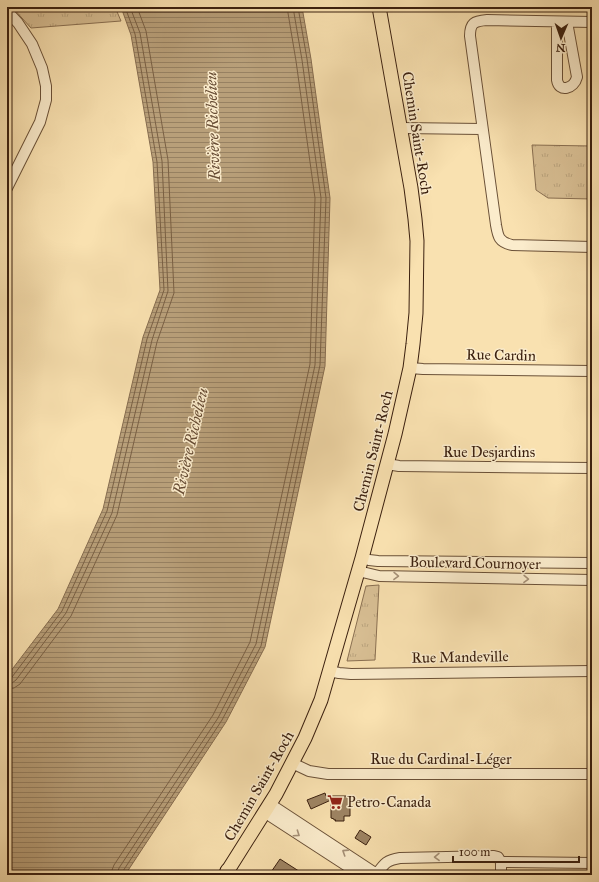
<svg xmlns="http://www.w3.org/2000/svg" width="599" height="882" font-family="'IM FELL Great Primer',serif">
  <defs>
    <pattern id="park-tufts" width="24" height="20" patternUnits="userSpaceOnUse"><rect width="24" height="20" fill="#d9c095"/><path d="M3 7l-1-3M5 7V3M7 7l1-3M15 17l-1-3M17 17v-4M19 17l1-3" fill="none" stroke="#bba57f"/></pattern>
    <pattern id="water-rules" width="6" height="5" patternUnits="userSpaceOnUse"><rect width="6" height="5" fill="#b89f79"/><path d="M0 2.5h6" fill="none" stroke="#978162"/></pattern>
  </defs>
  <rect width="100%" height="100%" fill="#f9e1b0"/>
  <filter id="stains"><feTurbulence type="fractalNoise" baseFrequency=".005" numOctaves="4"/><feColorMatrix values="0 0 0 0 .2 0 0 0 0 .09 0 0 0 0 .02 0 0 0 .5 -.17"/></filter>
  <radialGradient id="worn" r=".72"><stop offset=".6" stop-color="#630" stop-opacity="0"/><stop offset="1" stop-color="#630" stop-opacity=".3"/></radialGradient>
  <!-- park -->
  <path fill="url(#park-tufts)" stroke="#8a7052" d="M12 7H115L121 21 31 28Z
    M532 145 592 146V199L548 198 536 190Z
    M379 585 375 660 347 661 366 586Z"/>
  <!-- water -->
  <path fill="url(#water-rules)" stroke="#866c4f" d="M121 7H302L311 59 330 198 325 366 265 647 226 722 125 875H7V676L58 609 103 509 143 337 160 290 153 162 131 35Z"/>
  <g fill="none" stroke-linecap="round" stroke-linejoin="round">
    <!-- shore -->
    <path stroke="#7a6044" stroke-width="1" d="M7 678H10L12 677 62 611 107 511 147 339 164 290 157 162 135 34 125 7
      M7 683H12L16 680 66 613 112 513 152 340 168 291 162 161 140 33 130 7
      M7 689 14 688 20 684 71 616 117 515 157 342 174 293 168 160 146 31 137 7
      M111 875 112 870 114 865 213 715 250 642 310 364 315 198 296 61 287 7
      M117 875 119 868 218 718 256 644 315 365 321 198 302 60 293 7
      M122 875 123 871 222 720 261 646 320 365 326 198 307 59 298 7"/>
  </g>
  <!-- building -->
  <path fill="#9e8463" stroke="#3b200f" d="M325 793 326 796H350V816H344V821H335L336 820H334V819L331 818V800L311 809 307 800Z
    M360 830 371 837 366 845 355 838Z
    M280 859 305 875H269Z"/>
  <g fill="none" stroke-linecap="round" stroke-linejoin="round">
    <defs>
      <path id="minor" d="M7 11 18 23 32 44 42 68 46 86V100L40 122 7 188
        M557 22V80C559 93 574 89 577 77L567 22
        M592 22 487 20C474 21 470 23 470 36L496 225C498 237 499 242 512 245L592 247
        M401 128 482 129
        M410 368 423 369 592 371
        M387 464 399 466 592 468
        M362 558 369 560 378 561 592 563
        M358 571 379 576 592 580
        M329 671 339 673 351 674 592 671
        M292 763 309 771 328 774H592
        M270 804 378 875
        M264 812 361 875
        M501 862 592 863
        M376 875C384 864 386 860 400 858L494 856 498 857 501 862
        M501 875V862"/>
      <path id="major" d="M225 875 276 794 305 738 321 700 340 634 362 558 395 434 410 368 413 344 416 313 417 241 415 219 411 188 379 7"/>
      <path id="highway" d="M228 871V875"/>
    </defs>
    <!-- minor casing -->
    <use href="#minor" stroke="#6a5037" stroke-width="12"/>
    <!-- major casing -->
    <use href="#major" stroke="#3b200f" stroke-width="15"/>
    <!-- highway casing -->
    <use href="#highway" stroke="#3b200f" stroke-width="17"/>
    <!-- minor -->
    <use href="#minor" stroke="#fbeccc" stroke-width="10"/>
    <!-- major -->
    <use href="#major" stroke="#f9e1b0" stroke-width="13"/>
    <!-- highway -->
    <use href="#highway" stroke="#f9e1b0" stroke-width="15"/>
  </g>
  <!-- one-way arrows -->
  <defs><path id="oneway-chevron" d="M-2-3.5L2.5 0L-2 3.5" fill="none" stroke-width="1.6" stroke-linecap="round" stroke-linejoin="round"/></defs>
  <g stroke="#a59077">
    <use href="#oneway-chevron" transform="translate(396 576) rotate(1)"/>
    <use href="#oneway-chevron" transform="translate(526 579) rotate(1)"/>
    <use href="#oneway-chevron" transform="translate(297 834) rotate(34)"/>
    <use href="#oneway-chevron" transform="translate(345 852) rotate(-147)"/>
    <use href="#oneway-chevron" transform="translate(437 857) rotate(179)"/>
  </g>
  <!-- icons -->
  <defs>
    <symbol id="supermarket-bare" viewBox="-9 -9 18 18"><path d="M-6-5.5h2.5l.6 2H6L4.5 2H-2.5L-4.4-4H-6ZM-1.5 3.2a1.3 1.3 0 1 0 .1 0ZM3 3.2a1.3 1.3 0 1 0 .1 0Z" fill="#8f2418" stroke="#fbeccc" stroke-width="2.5" paint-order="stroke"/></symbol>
  </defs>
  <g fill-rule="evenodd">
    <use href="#supermarket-bare" x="324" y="791" width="22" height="22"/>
  </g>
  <g text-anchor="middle" stroke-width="3" stroke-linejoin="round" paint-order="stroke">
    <!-- street labels -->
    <g font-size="15" fill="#3b200f" stroke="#fbeccc">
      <text transform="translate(417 133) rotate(81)" y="5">Chemin Saint-Roch</text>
      <text transform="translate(501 355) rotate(1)" y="5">Rue Cardin</text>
      <text transform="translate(373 451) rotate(-76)" y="5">Chemin Saint-Roch</text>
      <text x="489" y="457">Rue Desjardins</text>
      <text transform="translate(475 563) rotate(1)" y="5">Boulevard Cournoyer</text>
      <text transform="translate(460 657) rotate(-1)" y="5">Rue Mandeville</text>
      <text x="441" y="764">Rue du Cardinal-Léger</text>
      <text transform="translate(259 786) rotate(-60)" y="5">Chemin Saint-Roch</text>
    </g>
    <!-- poi labels -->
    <g font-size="15" fill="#3b200f" stroke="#fbeccc" text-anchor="start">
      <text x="347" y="807">Petro-Canada</text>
    </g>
    <!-- water labels -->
    <g font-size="16" font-style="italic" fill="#674c34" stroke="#fbeccc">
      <text transform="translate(212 126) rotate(-92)" y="6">Rivière Richelieu</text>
      <text transform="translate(190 441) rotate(-77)" y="6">Rivière Richelieu</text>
    </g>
  </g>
  <!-- margin -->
  <rect width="599" height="882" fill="none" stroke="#f9e1b0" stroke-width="24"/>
  <rect x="8" y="8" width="583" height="866" fill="none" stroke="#3b200f" stroke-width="2"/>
  <rect x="12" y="12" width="575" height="858" fill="none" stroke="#3b200f"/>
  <!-- north arrow -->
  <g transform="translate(561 38) rotate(182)" stroke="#fbeccc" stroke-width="3" paint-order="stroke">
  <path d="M0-3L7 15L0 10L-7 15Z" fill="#3b200f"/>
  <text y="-6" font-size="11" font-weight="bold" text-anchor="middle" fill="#3b200f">N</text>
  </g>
  <!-- scale -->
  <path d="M453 856v6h126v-6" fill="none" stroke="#3b200f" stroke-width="2"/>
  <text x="459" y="856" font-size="12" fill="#3b200f" stroke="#fbeccc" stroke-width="3" paint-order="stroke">100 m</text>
  <rect width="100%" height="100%" filter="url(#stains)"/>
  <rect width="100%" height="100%" fill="url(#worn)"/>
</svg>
